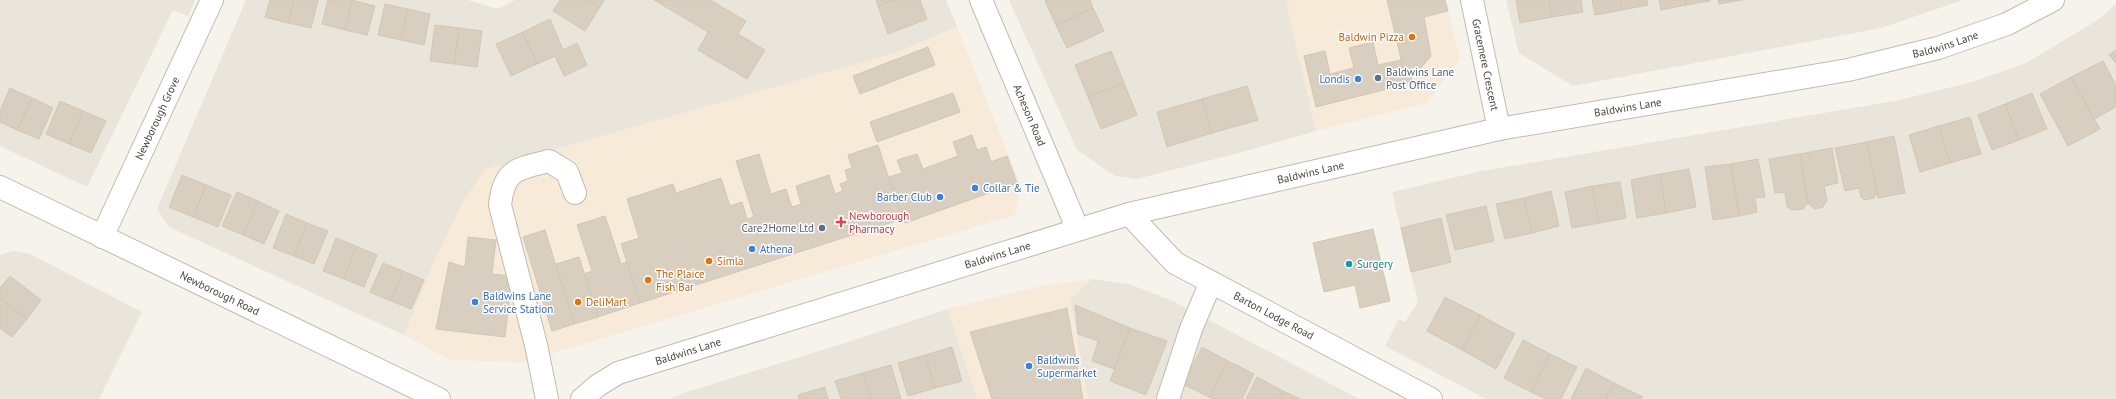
<svg xmlns="http://www.w3.org/2000/svg" width="2116" height="399" font-family="'PT Sans',sans-serif">
  <rect width="100%" height="100%" fill="#f6f3ec"/>
  <!-- residential -->
  <path fill="#eae5da" d="M0 0H195L188 16 173 10 87 187 0 146Z
    M246 0H468L498 9 515 0H946L957 27 898 52 466 197 436 258 404 335 169 227 157 209Z
    M1009 0H1296L1286 2 1316 131 1246 151 1137 179 1115 176 1077 150Z
    M1506 0H1963L1881 28 1573 86 1519 53Z
    M2116 3V399H1486L1385 346 1399 319 1405 322 1418 302 1392 192 1482 171 1895 101 1972 82 2026 63 2101 18Z
    M13 251 30 254 142 312 99 399H0V255Z
    M1092 279 1129 284 1173 301 1359 399H1088L1070 299Z
    M948 309 977 399H670L684 393 848 342Z"/>
  <!-- commercial -->
  <path fill="#f7ead8" d="M1296 0H1445L1460 59 1427 103 1316 131 1286 2Z
    M957 27 1020 183 1015 215 523 362 450 360 404 335 436 258 466 197 485 169 898 52Z
    M1092 279 1070 299 1088 399H977L948 309 1036 287Z"/>
  <!-- building -->
  <path fill="#d8cfc1" stroke="#d3c7b4" d="M270 0H294L288 23 265 17Z
    M294 0H318L311 28 288 23Z
    M328 0H352L345 30 322 24Z
    M352 0 375 6 367 35 345 30Z
    M560 0H588L600 7 585 31 553 11Z
    M588 0H604L600 7Z
    M654 0H710L746 21 738 34 765 50 747 79 698 50 708 32Z
    M876 0H894L878 6Z
    M894 0H920L927 19 888 34 878 6Z
    M1048 0H1090L1093 8 1056 25 1045 1Z
    M1387 0H1445L1448 11 1424 17 1431 56 1407 84Z
    M1516 0H1549L1552 17 1520 23Z
    M1549 0H1581L1583 12 1552 17Z
    M1592 0H1620L1622 10 1595 15Z
    M1620 0H1647L1648 5 1622 10Z
    M1659 0H1685L1686 5 1661 10Z
    M1685 0H1710V1L1686 5Z
    M1718 0H1742L1719 4Z
    M385 4 408 9 401 40 378 35Z
    M1093 8 1104 31 1067 48 1056 25Z
    M408 9 430 14 424 45 401 40Z
    M550 19 563 50 577 43 587 65 564 76 555 56 537 64 523 32Z
    M435 25 459 28 454 64 430 61Z
    M459 28 482 31 477 67 454 64Z
    M523 32 537 64 511 76 496 44Z
    M1373 42 1378 65 1401 60 1407 84 1316 107 1304 56 1325 51 1330 74 1354 68 1349 48Z
    M928 47 935 65 860 94 853 76Z
    M2116 50V63L2109 55Z
    M1111 51 1124 83 1088 97 1075 65Z
    M2103 61 2116 85V107L2094 119 2071 77Z
    M2071 77 2100 129 2068 146 2040 94Z
    M1124 83 1137 115 1101 129 1088 97Z
    M1247 86 1258 120 1212 133 1202 99Z
    M10 88 32 98 17 130 0 122V111Z
    M953 93 960 112 877 142 870 122Z
    M2032 93 2047 129 2019 140 2005 104Z
    M32 98 53 108 39 139 17 130Z
    M1202 99 1212 133 1167 147 1157 112Z
    M60 101 83 111 69 144 46 134Z
    M2005 104 2019 140 1992 150 1978 115Z
    M83 111 106 121 91 153 69 144Z
    M1970 117 1981 154 1950 163 1939 126Z
    M1939 126 1950 163 1920 172 1909 135Z
    M972 135 977 150 986 147 991 162 1007 156 1017 183 905 223 889 177 902 173 897 160 917 154 923 169 958 156 953 142Z
    M1894 136 1905 193 1878 198 1867 142Z
    M1867 142 1877 192 1874 198 1865 200 1861 197 1859 188 1845 191 1835 148Z
    M878 145 902 219 640 303 621 244 639 238 627 199 673 184 676 193 721 178 730 206 742 202 747 219 754 217 736 161 759 154 771 194 786 189 792 207 801 204 796 186 829 175 835 194 843 191 840 184 848 181 845 170 852 168 848 155Z
    M1832 148 1838 183 1824 186 1827 200 1823 207 1814 209 1808 203 1800 154Z
    M1800 154 1808 203 1803 209 1792 210 1787 207 1785 192 1775 193 1769 159Z
    M1758 159 1765 197 1755 198 1757 212 1739 216 1731 164Z
    M1731 164 1739 216 1713 220 1705 167Z
    M1689 169 1696 207 1666 213 1660 174Z
    M1660 174 1666 213 1637 218 1631 180Z
    M182 175 206 185 193 217 169 207Z
    M1620 182 1626 218 1599 223 1592 186Z
    M206 185 231 195 218 227 193 217Z
    M1592 186 1599 223 1572 228 1565 192Z
    M1551 191 1559 226 1532 233 1524 198Z
    M237 192 258 201 243 235 222 226Z
    M1524 198 1532 233 1505 239 1496 204Z
    M258 201 279 211 264 244 243 235Z
    M1486 206 1494 241 1455 250 1446 215Z
    M286 214 307 223 294 256 273 248Z
    M605 216 621 264 627 262 640 303 598 317 584 274 592 271 577 225Z
    M1441 218 1451 262 1411 272 1401 228Z
    M307 223 328 231 314 264 294 256Z
    M1373 229 1390 301 1360 308 1355 285 1324 292 1313 243Z
    M545 230 574 324 552 331 523 237Z
    M468 237 496 240 492 274 512 276 505 337 436 329 449 262 465 267Z
    M336 238 356 246 344 279 323 271Z
    M356 246 377 255 364 287 344 279Z
    M579 257 598 317 574 324 556 264Z
    M383 263 403 271 391 301 370 292Z
    M403 271 424 280 411 309 391 301Z
    M10 276 41 300 27 319 0 298V288Z
    M1445 297 1480 315 1462 350 1427 331Z
    M0 298 27 319 12 337 0 328Z
    M1075 305 1130 328 1114 369 1092 361 1098 341 1078 334Z
    M1067 308 1083 399H992L970 332Z
    M1480 315 1515 334 1496 369 1462 350Z
    M1130 328 1167 341 1146 395 1110 381Z
    M1523 340 1550 354 1531 392 1504 378Z
    M952 347 962 381 935 388 925 355Z
    M1202 347 1228 361 1209 397 1183 384Z
    M1550 354 1577 367 1561 399H1546L1531 392Z
    M925 355 935 388 908 396 898 363Z
    M1228 361 1254 374 1242 399H1213L1209 397Z
    M891 365 901 399H871L863 373Z
    M1586 368 1614 383 1606 399H1571Z
    M863 373 871 399H841L835 381Z
    M1257 377 1283 391 1279 399H1246Z
    M1614 383 1643 397 1641 399H1606Z
    M825 387 828 399H799L798 395Z
    M1283 391 1300 399H1279Z"/>
  <g fill="none" stroke-linecap="round" stroke-linejoin="round">
    <defs>
      <g id="minor">
        <path id="s1" d="M981 0 1073 218 1075 230"/>
        <path id="s2" d="M1472 0 1499 129"/>
        <path id="s3" d="M0 187 439 399"/>
        <path id="s4" d="M1129 214 1175 263 1431 399"/>
        <path id="s5" d="M102 237 212 0"/>
        <path d="M547 399 536 345 500 205C504 169 517 169 549 161L567 172 575 193"/>
        <path id="s6" d="M582 399 597 386 618 373 1129 214 1499 129 1848 70 1938 48 2007 24 2053 0"/>
        <path d="M1168 399 1191 329 1211 282"/>
      </g>
    </defs>
    <!-- minor casing -->
    <use href="#minor" stroke="#c2bbae" stroke-width="24"/>
    <!-- minor -->
    <use href="#minor" stroke="#fff" stroke-width="22"/>
  </g>
  <!-- markers -->
  <g fill="#e8710a" stroke="#fff" stroke-width="1.5">
    <circle cx="1412" cy="37" r="4"/>
    <circle cx="709" cy="261" r="4"/>
    <circle cx="648" cy="280" r="4"/>
    <circle cx="578" cy="302" r="4"/>
  </g>
  <g fill="#5c6f8a" stroke="#fff" stroke-width="1.5">
    <circle cx="1378" cy="78" r="4"/>
    <circle cx="822" cy="228" r="4"/>
  </g>
  <g fill="#3f7fe0" stroke="#fff" stroke-width="1.5">
    <circle cx="1358" cy="79" r="4"/>
    <circle cx="975" cy="188" r="4"/>
    <circle cx="940" cy="197" r="4"/>
    <circle cx="752" cy="249" r="4"/>
    <circle cx="475" cy="302" r="4"/>
    <circle cx="1029" cy="366" r="4"/>
  </g>
  <path fill="#e0444e" stroke="#fff" stroke-width="1.5" d="M839 216h4v4h4v4h-4v4h-4v-4h-4v-4h4z"/>
  <circle fill="#0f9aa8" stroke="#fff" stroke-width="1.5" cx="1349" cy="264" r="4"/>
  <g text-anchor="middle" stroke-width="3" stroke-linejoin="round" paint-order="stroke">
    <!-- food labels -->
    <g font-size="11" fill="#c56008" stroke="#fff" text-anchor="start">
      <text x="1404" y="41" text-anchor="end">Baldwin Pizza</text>
      <text x="717" y="265">Simla</text>
      <text x="656" y="278">The Plaice<tspan x="656" dy="13">Fish Bar</tspan></text>
      <text x="586" y="306">DeliMart</text>
    </g>
    <!-- street labels -->
    <g font-size="11" fill="#4b4439" stroke="#fff">
      <text dy="4" stroke="none"><textPath href="#s6" startOffset="1414">Baldwins Lane</textPath></text>
      <text dy="4" stroke="none"><textPath href="#s2" startOffset="66">Gracemere Crescent</textPath></text>
      <text dy="4" stroke="none"><textPath href="#s6" startOffset="1090">Baldwins Lane</textPath></text>
      <text dy="4" stroke="none"><textPath href="#s1" startOffset="125">Acheson Road</textPath></text>
      <text dy="4" stroke="none"><textPath href="#s5" startOffset="131">Newborough Grove</textPath></text>
      <text dy="4" stroke="none"><textPath href="#s6" startOffset="766">Baldwins Lane</textPath></text>
      <text dy="4" stroke="none"><textPath href="#s6" startOffset="442">Baldwins Lane</textPath></text>
      <text dy="4" stroke="none"><textPath href="#s3" startOffset="244">Newborough Road</textPath></text>
      <text dy="4" stroke="none"><textPath href="#s4" startOffset="179">Barton Lodge Road</textPath></text>
      <text dy="4" stroke="none"><textPath href="#s6" startOffset="118">Baldwins Lane</textPath></text>
    </g>
    <!-- service labels -->
    <g font-size="11" fill="#4e5e75" stroke="#fff" text-anchor="start">
      <text x="1386" y="76">Baldwins Lane<tspan x="1386" dy="13">Post Office</tspan></text>
      <text x="814" y="232" text-anchor="end">Care2Home Ltd</text>
    </g>
    <!-- shop labels -->
    <g font-size="11" fill="#366cbe" stroke="#fff" text-anchor="start">
      <text x="1350" y="83" text-anchor="end">Londis</text>
      <text x="983" y="192">Collar &amp; Tie</text>
      <text x="932" y="201" text-anchor="end">Barber Club</text>
      <text x="760" y="253">Athena</text>
      <text x="483" y="300">Baldwins Lane<tspan x="483" dy="13">Service Station</tspan></text>
      <text x="1037" y="364">Baldwins<tspan x="1037" dy="13">Supermarket</tspan></text>
    </g>
    <!-- health labels -->
    <g font-size="11" fill="#be3a42" stroke="#fff" text-anchor="start">
      <text x="849" y="220">Newborough<tspan x="849" dy="13">Pharmacy</tspan></text>
    </g>
    <!-- culture labels -->
    <g font-size="11" fill="#0d838f" stroke="#fff" text-anchor="start">
      <text x="1357" y="268">Surgery</text>
    </g>
  </g>
</svg>
